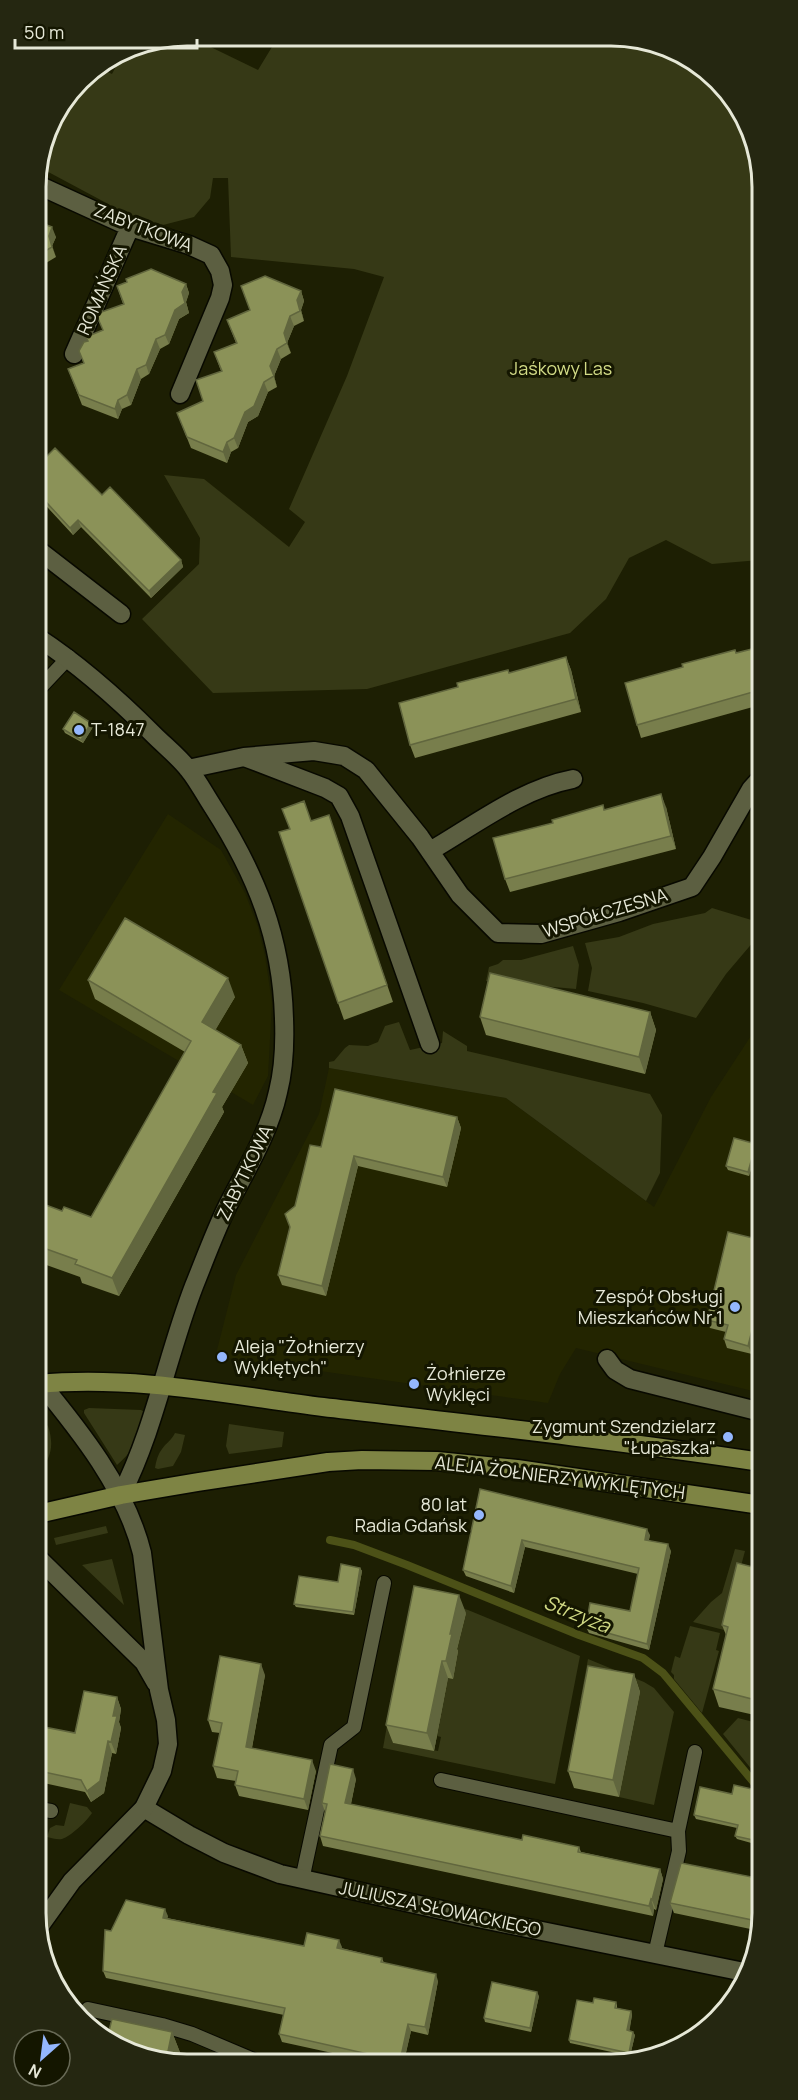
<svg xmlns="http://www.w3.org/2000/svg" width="798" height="2100" font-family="Manrope,sans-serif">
  <rect width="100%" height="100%" fill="#1d1f03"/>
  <!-- built -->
  <path fill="#232500" d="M168 814 221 850 245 893 258 927 265 956 272 1003 268 1076 253 1105 59 990Z
    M760 1022 761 1393 576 1348 560 1374 548 1403 220 1357 216 1354 236 1275 319 1114 329 1068 506 1098 654 1207 711 1097Z"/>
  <!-- green -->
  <path fill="#363916" d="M188 36 258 70 278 37 640 39 718 81 759 158 760 560 712 564 666 540 629 558 606 599 570 633 367 689 213 693 142 619 199 564 200 538 164 475 204 479 289 547 305 522 289 509 347 376 384 277 354 269 231 257 228 178H213L210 198 194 217 163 225 125 213 39 167 52 120 87 74 98 67 112 74 124 51 130 47Z
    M712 908 758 922 760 934 726 974 696 1018 643 1003 588 991 592 968 585 943 619 937 653 924 705 913Z
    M573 946 579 965 576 989 486 981 489 967 498 964 503 960H521Z
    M399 1022 410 1050 442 1043 443 1031 467 1046V1051L650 1094 662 1115 660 1173 646 1201 506 1098 329 1068V1062L334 1061 345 1048 349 1045 368 1046 378 1042 385 1026Z
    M89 1408 141 1410 146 1413C139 1436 136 1449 117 1465L84 1413V1410Z
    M38 1418 48 1426C54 1444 52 1459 38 1472Z
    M229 1424 284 1432 282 1447 229 1454 226 1446Z
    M175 1433 185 1435 181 1452 173 1466 158 1469 155 1468C156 1461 158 1454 162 1449 166 1443 171 1441 175 1433Z
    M106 1526 108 1533 56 1545 54 1538Z
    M735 1549 745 1551 724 1630 693 1622 711 1602 722 1593Z
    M112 1559 124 1605 82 1565Z
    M418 1595 468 1610 580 1656 555 1784 383 1748 388 1720 393 1743 438 1751 441 1737 437 1736 448 1678H453Z
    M690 1626 720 1633 716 1650 719 1651 702 1713 674 1679V1675L671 1672 675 1656 680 1658Z
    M588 1659 644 1682 654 1688 674 1712 654 1805 619 1797 640 1692 590 1705 580 1702Z
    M738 1718 761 1724V1781L723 1734Z
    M70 1803 87 1807 92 1813C86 1822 71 1836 62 1839 57 1840 52 1838 47 1837L50 1828 56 1825 64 1826Z"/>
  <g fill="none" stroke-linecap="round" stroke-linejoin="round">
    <!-- stream -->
    <path stroke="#4c5117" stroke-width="8" d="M330 1540 354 1545 407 1565 579 1635 643 1658 663 1673 761 1791"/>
    <defs>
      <path id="service" d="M37 691 69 657
        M441 1780 678 1831
        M39 1809 51 1811
        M302 1880 331 1745 354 1727 384 1583
        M655 1954 679 1851 678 1831 695 1752
        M88 2009 162 2025 192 2034 256 2061"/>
      <path id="minor" d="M36 184 130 227 189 245 211 255 220 271 223 285 220 298 180 394
        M74 354 130 227
        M37 549 121 614
        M37 637C80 665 118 699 154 735 165 746 179 757 189 770 198 781 205 795 213 807 256 874 282 938 284 1019 285 1044 284 1068 278 1092 269 1133 247 1168 228 1205 215 1231 205 1259 194 1286 167 1356 155 1428 121 1495
        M247 758 325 788 339 796 350 816 430 1044
        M188 769 244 757 314 751 344 756 366 770 420 837 460 895 498 933 541 934 619 912 692 887 712 857 751 789 760 779
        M430 851C475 825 521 789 573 779
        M607 1359 615 1370 630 1379 761 1412
        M144 1808 189 1835 224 1853 280 1874 478 1918 749 1973"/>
      <path id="tertiary" d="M38 1380C80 1431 126 1488 142 1553L159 1690 166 1720 168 1744 162 1771 144 1808 72 1881 39 1927
        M38 1558 144 1662 156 1683"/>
      <path id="primary" d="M38 1384C134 1375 229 1395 323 1407 469 1424 615 1440 761 1462
        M38 1514 121 1495 198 1482 328 1462 362 1460 437 1461 517 1469 761 1505"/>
    </defs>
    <!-- service casing -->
    <use href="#service" stroke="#080900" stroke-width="16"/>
    <!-- minor casing -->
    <use href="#minor" stroke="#080900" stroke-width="21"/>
    <!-- tertiary casing -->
    <use href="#tertiary" stroke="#080900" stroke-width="21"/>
    <!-- primary casing -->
    <use href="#primary" stroke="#080900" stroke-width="21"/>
    <!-- service -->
    <use href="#service" stroke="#5c5f41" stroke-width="14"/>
    <!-- minor -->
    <use href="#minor" stroke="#5c5f41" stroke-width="18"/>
    <!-- tertiary -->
    <use href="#tertiary" stroke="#5c5f41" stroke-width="18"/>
    <!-- primary -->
    <use href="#primary" stroke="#7e8444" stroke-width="18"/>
  </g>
  <!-- wall -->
  <path fill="#787e4c" d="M36 221 56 237 52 246 56 257 46 263 37 287Z
    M186 284 189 293 186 302 189 313 179 319 169 344 160 349 149 374 141 379 131 405 122 409 118 419 82 405 68 369 84 363 79 351 88 341 103 330 123 304 117 286Z
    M301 291 304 301 301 310 304 321 294 326 287 343 291 353 281 359 274 376 277 387 268 392 258 416 248 422 238 448 231 452 227 463 191 448 177 413 203 401 221 371 214 352 236 343 227 320Z
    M37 466 102 495 181 560 183 567 151 598 81 527 73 535 37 496Z
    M760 647V705L641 738 637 725 736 653Z
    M566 657 571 670 581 712 415 758 410 745 510 673Z
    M93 727 83 743 65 733 63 729Z
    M666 807 676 849 510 892 505 879 605 809Z
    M311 821 335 832 393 1002 344 1020 338 1003Z
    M88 980 235 997 215 1030 241 1045 248 1063 222 1107 224 1112 119 1296 82 1283 80 1277 38 1262V1202L62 1211 91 1217 185 1052 95 999Z
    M650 1012 656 1030 645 1074 486 1035 480 1017Z
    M457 1117 461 1128 447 1187 358 1166 326 1296 282 1285 278 1275 295 1206 321 1147Z
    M757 1147 749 1176 728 1170 726 1166Z
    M761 1240 752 1354 727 1348 724 1339 726 1332 710 1328 707 1320Z
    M480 1489 650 1535 649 1540 671 1551 649 1650 589 1633 586 1627 630 1611 638 1574 525 1547 514 1593 466 1576 463 1570Z
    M360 1568 362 1571 354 1615 296 1607 294 1604 338 1582Z
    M761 1569 759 1716 719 1707 713 1689 726 1635 722 1625Z
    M466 1613 457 1649 458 1651 453 1679 448 1678 434 1751 393 1743 386 1725Z
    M634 1674 640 1692 619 1797 574 1788 568 1771Z
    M265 1675 252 1748 316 1771 308 1810 239 1796 235 1785 236 1781 217 1778 213 1766 220 1733 212 1732 208 1720Z
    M117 1697 121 1709 119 1722 121 1728 116 1754 112 1753 104 1793 91 1802 85 1792 39 1782V1726L75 1733Z
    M356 1779 351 1804 522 1840 579 1847 581 1852 660 1869 663 1879 656 1910 654 1909 653 1916 323 1846 320 1836 325 1812 322 1803Z
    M761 1791 762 1846 737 1839 735 1836 737 1828 696 1819 694 1815 732 1794Z
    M670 1903 762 1922 760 1931 674 1913Z
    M168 1916 167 1918 304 1946 342 1947 341 1948 382 1958 384 1963 438 1981 428 2035 411 2031 404 2061H369L282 2042 279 2034 284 2015 106 1978 103 1971 111 1931Z
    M539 1996 531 2032 485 2022 484 2018Z
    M616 2002 617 2005V2008L631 2011 632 2015 629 2031 635 2035 630 2056 570 2043 569 2040Z
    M172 2032 181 2055 179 2061H158L108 2035Z"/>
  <!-- shaded-wall -->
  <path fill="#61663e" d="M52 227 56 237 52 246 56 257 49 236Z
    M42 253 46 263 37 287 36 268Z
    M186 284 189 293 186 302 189 313 179 319 169 344 165 335Z
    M301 291 304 301 301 310 304 321 297 300Z
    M290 316 294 326 287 343 291 353 284 333Z
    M156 339 160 349 149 374 146 365Z
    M277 349 281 359 274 376 277 387 270 366Z
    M137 369 141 379 131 405 127 395Z
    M264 382 268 392 258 416 248 422 238 448 234 438 245 412Z
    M118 400 122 409 118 419 115 409Z
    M227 442 231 452 227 463 223 452Z
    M78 520 81 527 73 535 70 528Z
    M181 560 183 567 151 598 149 591Z
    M566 657 571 670 581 712 576 699Z
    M91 723 93 727 83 743 81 740Z
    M661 794 666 807 676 849 671 836Z
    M228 978 235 997 209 1041 202 1022Z
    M650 1012 656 1030 645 1074 639 1057Z
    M241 1045 248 1063 222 1107 224 1112 119 1296 112 1278 213 1092Z
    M457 1117 461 1128 447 1187 443 1177Z
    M756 1144 757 1147 749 1176 748 1172Z
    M354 1156 358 1166 326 1296 322 1286Z
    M761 1295V1316L752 1354 748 1346Z
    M647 1529 650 1535 647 1546 645 1540Z
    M522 1540 525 1547 514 1593 511 1586Z
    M668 1544 671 1551 649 1650 647 1644Z
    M360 1568 362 1571 354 1615 353 1612Z
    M459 1595 466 1613 457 1649 458 1651 453 1679 446 1661 450 1634Z
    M442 1661 448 1678 434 1751 427 1733Z
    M761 1661V1704L759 1716 752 1699Z
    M261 1664 265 1675 250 1758 246 1747Z
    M634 1674 640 1692 619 1797 613 1780Z
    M117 1697 121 1709 119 1722 121 1728 116 1754 111 1742 113 1716Z
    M108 1741 112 1753 104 1793 91 1802 87 1791Z
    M312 1760 316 1771 308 1810 304 1799Z
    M353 1769 356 1779 349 1813 345 1803Z
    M660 1869 663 1879 656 1910 652 1900Z
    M651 1899 654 1909 653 1916 649 1906Z
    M165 1909 168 1916 166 1925 163 1918Z
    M339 1940 342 1947 340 1955 337 1948Z
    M436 1974 438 1981 428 2035 425 2027Z
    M537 1992 539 1996 531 2032 530 2028Z
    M631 2011 632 2015 629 2034 627 2030Z
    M408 2024 411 2031 404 2061H400Z
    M172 2032 181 2055 179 2061H169L167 2056Z
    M633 2032 635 2035 630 2056 629 2053Z"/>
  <!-- building -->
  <path fill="#8b9258" stroke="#61663e" stroke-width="1.5" d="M36 221 52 227 49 236 52 247 42 253 36 268Z
    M151 269 186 284 182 292 185 303 175 310 165 335 156 339 146 365 137 369 127 395 118 400 115 409 79 395 68 369 84 363 79 351 84 342 88 341 86 337 103 330 96 314 124 304 117 286 127 282 126 279Z
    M265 276 301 291 297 300 300 311 290 316 284 333 287 343 277 349 270 366 274 376 264 382 254 406 245 412 234 438 227 442 223 452 187 437 177 413 203 401 196 380 222 371 214 352 237 343 227 320 250 310 241 286Z
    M55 448 102 495 110 487 181 560 149 591 78 520 70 528 37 492V466Z
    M760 647V690L637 725 625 683 683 667 682 664 735 650 736 653Z
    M566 657 576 699 410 745 399 703 458 687 457 683 508 670 509 673Z
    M74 712 91 723 81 740 63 729Z
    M661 794 671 836 505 879 493 838 553 823 552 820 603 805 604 810Z
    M304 801 311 821 329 815 387 985 338 1003 279 832 290 829 282 809Z
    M125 918 228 978 202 1022 241 1045 213 1092 217 1093 112 1278 75 1264 77 1260 38 1246V1202L62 1211 64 1207 91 1217 191 1041 88 980Z
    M490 973 650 1012 639 1057 480 1017Z
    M335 1089 457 1117 443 1177 354 1156 322 1286 278 1275 290 1227 285 1214 295 1206 310 1145 321 1147Z
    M734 1138 756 1144 748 1172 726 1166Z
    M728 1232 761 1240V1295L748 1346 724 1339 728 1325 707 1320Z
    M480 1489 647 1529 645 1540 668 1544 647 1644 586 1627 590 1603 630 1611 639 1568 522 1540 511 1586 463 1570Z
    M737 1563 761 1569V1661L752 1699 713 1689 728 1627 722 1625Z
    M341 1564 360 1568 353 1612 294 1604 299 1576 338 1582Z
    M414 1586 459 1595 450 1634H452L446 1661H442L427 1733 386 1725Z
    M220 1656 261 1664 246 1747 312 1760 304 1799 235 1785 238 1771 213 1766 222 1723 208 1720Z
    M588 1666 634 1674 613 1780 568 1771Z
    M84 1691 117 1697 113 1716H117L111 1742 108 1741 100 1781 87 1791 81 1780 39 1771V1726L75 1733Z
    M330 1764 353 1769 345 1803 522 1840 523 1835 579 1847 578 1852 660 1869 652 1900 651 1899 649 1906 320 1836 327 1804 322 1803Z
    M734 1785 761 1791 762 1842 735 1836 738 1825 694 1815 700 1787 732 1794Z
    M681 1863 762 1879V1922L670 1903Z
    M126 1900 165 1909 163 1918 304 1946 307 1933 339 1940 337 1948 382 1958 381 1962 436 1974 425 2027 408 2024 400 2061H399L279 2034 285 2008 103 1971 105 1930 111 1931Z
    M492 1982 537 1992 530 2028 484 2018Z
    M594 1998 616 2002 615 2008 631 2011 627 2030 633 2032 629 2053 569 2040 577 2000 593 2003Z
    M112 2019 172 2032 167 2056 155 2054 154 2059 108 2035Z"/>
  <!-- markers -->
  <g fill="#94b7fd" stroke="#141600" stroke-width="2">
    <circle cx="79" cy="730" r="6"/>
    <circle cx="735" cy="1307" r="6"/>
    <circle cx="222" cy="1357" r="6"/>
    <circle cx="414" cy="1384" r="6"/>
    <circle cx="728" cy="1437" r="6"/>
    <circle cx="479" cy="1515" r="6"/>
  </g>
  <g text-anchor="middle" stroke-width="6" stroke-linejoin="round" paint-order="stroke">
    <!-- street labels -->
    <g font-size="18" fill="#e6e8d7" stroke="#141600">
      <text transform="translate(143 228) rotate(21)" y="6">ZABYTKOWA</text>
      <text transform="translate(102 290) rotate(-66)" y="6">ROMAŃSKA</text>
      <text transform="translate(605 913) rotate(-17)" y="6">WSPÓŁCZESNA</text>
      <text transform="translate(245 1173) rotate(-64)" y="6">ZABYTKOWA</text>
      <text transform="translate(560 1478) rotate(7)" y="6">ALEJA ŻOŁNIERZY WYKLĘTYCH</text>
      <text transform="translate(440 1909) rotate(12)" y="6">JULIUSZA SŁOWACKIEGO</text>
    </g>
    <!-- park labels -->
    <g font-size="18" fill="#d3dc86" stroke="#141600">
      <text x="561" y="375">Jaśkowy Las</text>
    </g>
    <!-- poi labels -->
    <g font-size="18" fill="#e6e8d7" stroke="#141600" text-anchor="start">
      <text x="91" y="736">T-1847</text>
      <text x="723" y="1303" text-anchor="end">Zespół Obsługi<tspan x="723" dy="21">Mieszkańców Nr 1</tspan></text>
      <text x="234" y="1353">Aleja "Żołnierzy<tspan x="234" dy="21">Wyklętych"</tspan></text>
      <text x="426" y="1380">Żołnierze<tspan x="426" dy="21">Wyklęci</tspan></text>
      <text x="716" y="1433" text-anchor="end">Zygmunt Szendzielarz<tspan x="716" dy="21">"Łupaszka"</tspan></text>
      <text x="467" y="1511" text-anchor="end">80 lat<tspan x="467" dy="21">Radia Gdańsk</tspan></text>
    </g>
    <!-- water labels -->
    <g font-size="20" font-style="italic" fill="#d1da84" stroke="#141600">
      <text transform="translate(577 1614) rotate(22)" y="7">Strzyża</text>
    </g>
  </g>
  <!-- crop -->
  <path d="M0 0H798V2100H0ZM187 46H611A141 141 0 0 1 752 187V1913A141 141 0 0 1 611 2054H187A141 141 0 0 1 46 1913V187A141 141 0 0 1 187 46Z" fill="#252711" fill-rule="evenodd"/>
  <path fill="none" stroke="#e6e8d7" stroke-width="3" d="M187 46H611A141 141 0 0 1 752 187V1913A141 141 0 0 1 611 2054H187A141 141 0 0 1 46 1913V187A141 141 0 0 1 187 46Z"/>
  <!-- north arrow -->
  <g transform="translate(42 2058) rotate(208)"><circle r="28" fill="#141600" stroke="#686a56" stroke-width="1.5"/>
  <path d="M0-4.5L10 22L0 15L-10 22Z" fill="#94b7fd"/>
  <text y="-9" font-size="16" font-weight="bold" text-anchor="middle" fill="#e6e8d7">N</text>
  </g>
  <!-- scale -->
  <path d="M15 39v9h182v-9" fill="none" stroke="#e6e8d7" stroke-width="3"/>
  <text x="24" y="39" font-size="18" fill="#e6e8d7" stroke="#141600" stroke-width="4.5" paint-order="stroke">50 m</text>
</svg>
